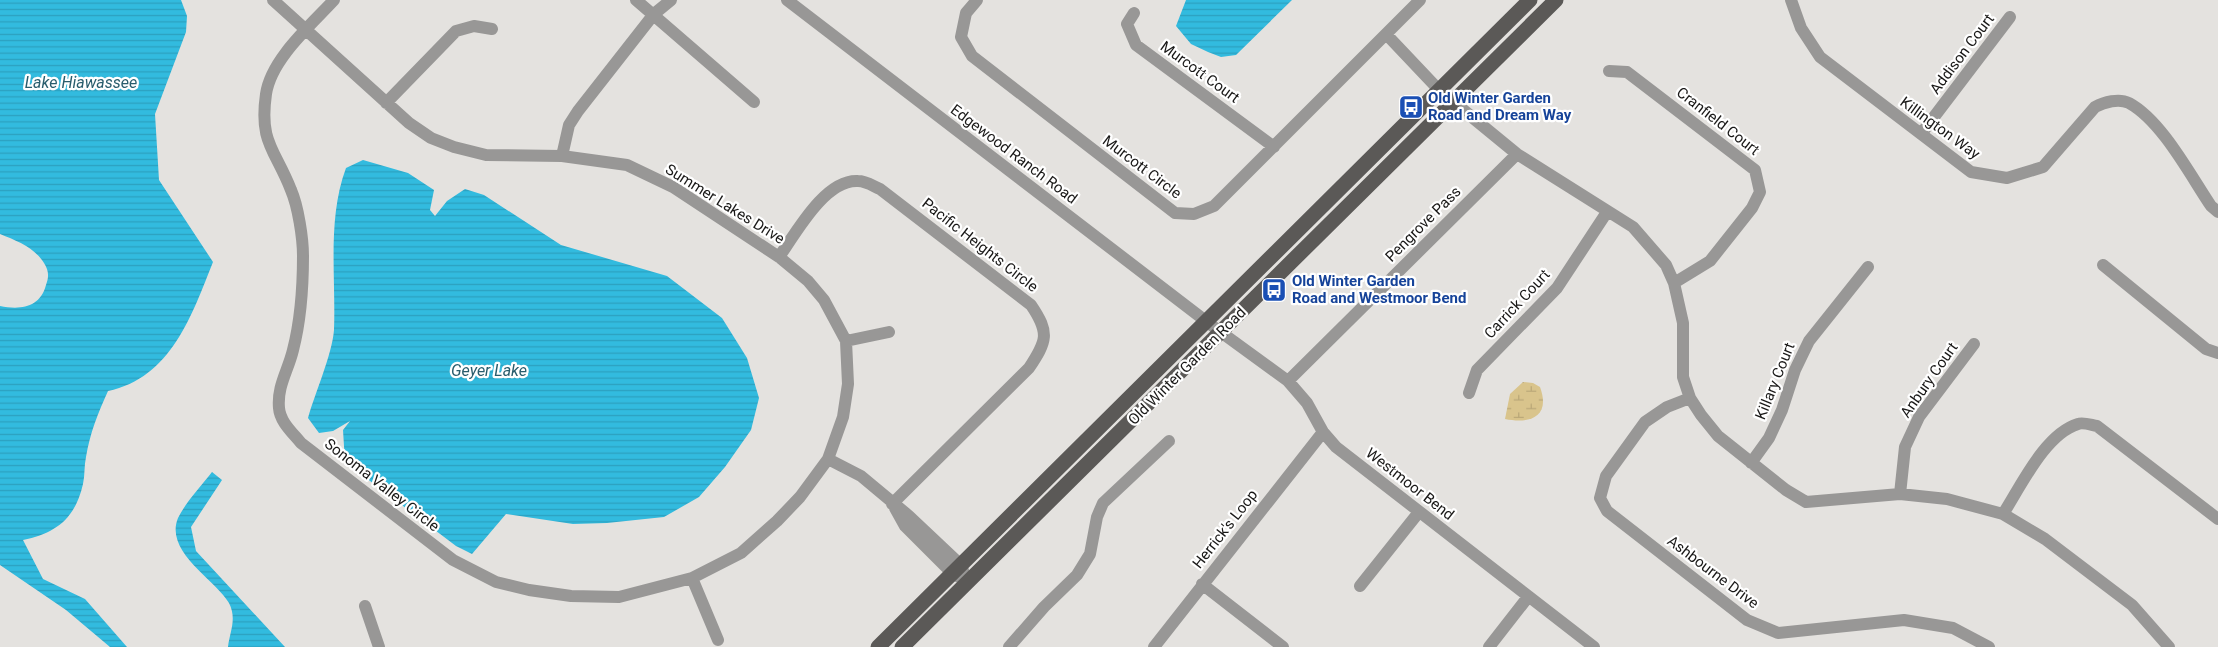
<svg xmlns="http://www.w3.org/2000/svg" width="2218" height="647" font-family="Roboto,sans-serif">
  <defs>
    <pattern id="wetland-marsh" width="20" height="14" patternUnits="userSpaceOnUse" patternTransform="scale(1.25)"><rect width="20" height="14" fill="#d9c48c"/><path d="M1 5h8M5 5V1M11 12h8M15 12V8" fill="none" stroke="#baa878"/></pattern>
    <pattern id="water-rules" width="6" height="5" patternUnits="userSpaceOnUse" patternTransform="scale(1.25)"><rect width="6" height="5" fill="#32bbdf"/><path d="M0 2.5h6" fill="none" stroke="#2ca0bf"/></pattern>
  </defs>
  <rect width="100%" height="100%" fill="#e4e2df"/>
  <!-- wetland -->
  <path fill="url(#wetland-marsh)" d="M1523 382 1533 383 1540 387C1551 417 1530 424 1505 419L1510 394Z"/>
  <!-- water -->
  <path fill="url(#water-rules)" d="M0 0H181L187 16 186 32 155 114 159 180 213 262C192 315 171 378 108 391 98 413 90 433 86 457 84 466 85 475 83 484 75 519 56 533 23 540L43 579 85 599 127 647H110L66 610 0 565V306C20 310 40 308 46 285 49 277 49 271 44 263 34 247 17 241 0 234Z
    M1186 0H1292L1236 55 1221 57 1208 52 1191 44 1176 26Z
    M363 160 408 173 434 190 430 210 435 216 447 201 465 189 484 195 561 245 667 276 722 318 747 358 759 398 751 430 725 467 699 497 664 517 607 523 573 524 506 514 472 554 456 546 345 462 343 430 350 421 333 431 319 433 308 418C315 393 332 355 334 330 336 277 327 219 346 168Z
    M212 472 222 480 191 527 196 551 285 647H228C230 631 237 619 229 603 216 580 164 552 178 518 186 502 201 486 212 472Z"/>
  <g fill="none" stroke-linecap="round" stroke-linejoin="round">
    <!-- minor -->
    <path stroke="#989796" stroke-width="12" d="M273 0 409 123 431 138 454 147 486 155 562 156 627 165 673 187 779 257 808 281 824 300 846 341 848 384 843 417 828 459 800 497 777 521 741 553 692 578 619 597 571 596 529 590 496 582 453 560 301 443C293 433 280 422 279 408 277 386 288 371 293 350 301 319 303 288 303 256 303 238 298 206 291 190 275 149 259 143 266 94 271 59 311 25 334 0
      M636 0 754 102
      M787 0 1207 322 1288 381 1307 403 1323 432 1336 447 1594 647
      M977 0 966 13 961 37 972 56 1175 213 1194 214 1214 206 1420 0
      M1791 0 1801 28 1820 57 1971 172 2007 178 2043 167 2095 107C2104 102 2119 98 2129 103 2162 121 2190 175 2211 206L2218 212
      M1134 13 1127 24 1136 45 1274 147
      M1386 34 1439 90 1517 154 1633 227 1666 265 1674 283 1683 323V377L1690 398 1701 415 1718 436 1786 490 1806 502 1900 494 1947 499 2003 514 2045 539 2132 605 2169 647
      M1609 71 1627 72 1755 170 1760 192 1752 208 1710 261 1674 283
      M386 103 456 31 474 26 492 29
      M1921 134 2010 17
      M562 156 569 125 578 111 654 14 671 0
      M779 257C796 233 825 179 858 181 866 181 873 186 880 189L1031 305C1050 333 1047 341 1029 368L892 504
      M2103 265 2206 349 2218 353
      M846 341 889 332
      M1288 381 1517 154
      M1469 393 1477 370 1557 288 1607 212
      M1690 398 1667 407 1645 422 1606 476 1600 498 1607 511 1747 620 1778 633 1904 620 1953 628 1989 647
      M828 459 861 476 909 516 961 565 967 582
      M1751 463 1769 438 1782 410 1795 370 1809 341 1868 267
      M1900 494 1905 447 1919 417 1974 344
      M895 508 905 526 953 574 961 578
      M2003 514C2021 486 2045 434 2078 424 2083 422 2091 425 2097 426L2218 519
      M692 578 718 640
      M1202 584 1283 647
      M1360 586 1419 512
      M365 606 379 647
      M1009 647 1044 607 1077 575 1090 554 1097 517 1103 503 1169 441
      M1154 647 1323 432
      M1489 647 1528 597"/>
    <!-- major -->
    <path stroke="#5b5957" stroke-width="15" d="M878 647 1530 0
      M902 647 1556 0"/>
  </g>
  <!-- icons -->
  <defs>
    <symbol id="bus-square" viewBox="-11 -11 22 22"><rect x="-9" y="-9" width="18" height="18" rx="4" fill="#1a4fb4" stroke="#fff"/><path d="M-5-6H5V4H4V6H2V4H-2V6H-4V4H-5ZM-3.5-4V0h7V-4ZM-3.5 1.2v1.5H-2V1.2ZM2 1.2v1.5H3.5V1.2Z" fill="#fff"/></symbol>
  </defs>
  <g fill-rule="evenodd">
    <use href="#bus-square" x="1397" y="93" width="28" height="28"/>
    <use href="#bus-square" x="1260" y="276" width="28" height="28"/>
  </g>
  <g text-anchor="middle" stroke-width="4.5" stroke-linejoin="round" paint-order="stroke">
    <!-- street labels -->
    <g font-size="15" fill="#191817" stroke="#fff">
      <text transform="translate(1962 54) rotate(-53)" y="5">Addison Court</text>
      <text transform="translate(1200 72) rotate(36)" y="5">Murcott Court</text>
      <text transform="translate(1718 121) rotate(38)" y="5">Cranfield Court</text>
      <text transform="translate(1940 128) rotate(36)" y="5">Killington Way</text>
      <text transform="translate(1014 154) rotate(37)" y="5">Edgewood Ranch Road</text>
      <text transform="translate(1142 167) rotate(37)" y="5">Murcott Circle</text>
      <text transform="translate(725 204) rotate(32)" y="5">Summer Lakes Drive</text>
      <text transform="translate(1423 224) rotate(-45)" y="5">Pengrove Pass</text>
      <text transform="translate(980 245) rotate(38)" y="5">Pacific Heights Circle</text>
      <text transform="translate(1517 304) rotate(-47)" y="5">Carrick Court</text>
      <text transform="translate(1187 366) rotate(-45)" y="5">Old Winter Garden Road</text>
      <text transform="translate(1929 380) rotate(-55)" y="5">Anbury Court</text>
      <text transform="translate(1775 381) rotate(-68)" y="5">Killary Court</text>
      <text transform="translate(1410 484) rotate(38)" y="5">Westmoor Bend</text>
      <text transform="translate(382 485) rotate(38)" y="5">Sonoma Valley Circle</text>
      <text transform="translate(1225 529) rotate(-52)" y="5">Herrick's Loop</text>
      <text transform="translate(1713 572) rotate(37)" y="5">Ashbourne Drive</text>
    </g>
    <!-- transit labels -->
    <g font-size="15" font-weight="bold" fill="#164399" stroke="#fff" text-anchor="start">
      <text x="1428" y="103">Old Winter Garden<tspan x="1428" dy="17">Road and Dream Way</tspan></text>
      <text x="1292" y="286">Old Winter Garden<tspan x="1292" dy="17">Road and Westmoor Bend</tspan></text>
    </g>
    <!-- water labels -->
    <g font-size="16" font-style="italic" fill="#295d6d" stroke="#fff">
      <text x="81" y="88">Lake Hiawassee</text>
      <text x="489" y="376">Geyer Lake</text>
    </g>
  </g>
</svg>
